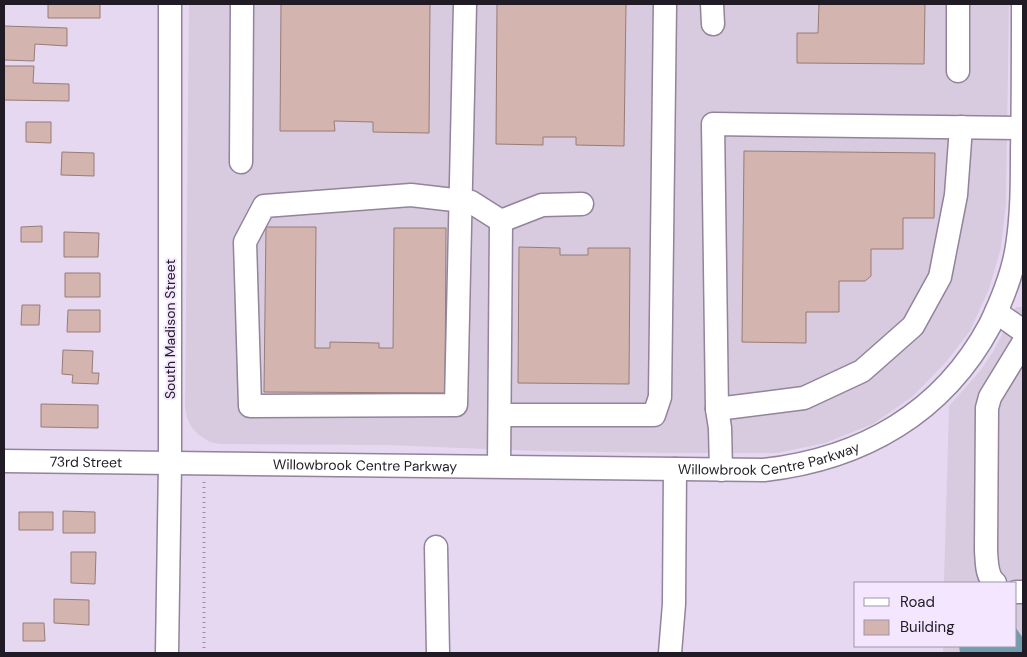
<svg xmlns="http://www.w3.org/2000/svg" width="1027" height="657" font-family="'DM Sans',sans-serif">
  <rect width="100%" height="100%" fill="#e6d8f1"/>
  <!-- commercial -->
  <path fill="#d8cbdf" d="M189 4H1009L1006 203 1001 248 989 289 970 331 946 362 912 397 873 424 825 443 777 453H670L536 451 387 445 220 444 210 442 199 435 192 428 187 418 185 407Z
    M1016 307H1023V653H943V646H1016V583H944L949 406 980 371 994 350Z"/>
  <!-- water -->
  <path fill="#719ead" d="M1016 628 1023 638V653H960L959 646H1016Z"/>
  <!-- building -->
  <path fill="#d3b4ae" stroke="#987c76" d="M48 4H100V18H48Z
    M281 4H430L429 133 373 132V122L334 121 335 131H280Z
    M497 4H626L624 146 576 145V137H543V145L496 144Z
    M819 4H925L924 64 797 63V33H818Z
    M4 26 67 28V46L35 44 34 61 4 60Z
    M4 66H34L33 83 69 84V101L4 100Z
    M26 122H51V143L26 142Z
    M744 151 935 153 934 218H903V249H871V276L865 281H839V312H806V343L742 342Z
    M62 152 94 153V176L61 175Z
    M42 226V242H21V227Z
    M266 227H316L315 348H330V342L379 343V348H393L394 228H446L445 393 264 392Z
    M64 232 99 233 98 257H64Z
    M519 247 560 248V255H588V248H630L629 384 518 383Z
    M65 273H100V297H65Z
    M22 305H40L39 325H21Z
    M68 310H100V332H67Z
    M63 350 93 351 92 373H99L98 384 72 383 73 375 62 374Z
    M41 404 98 405V428L41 427Z
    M63 511 95 512V533H63Z
    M19 512H53V530H19Z
    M71 552H96L95 584 71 583Z
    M54 599 89 600V625L54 623Z
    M23 623H44L45 641H23Z"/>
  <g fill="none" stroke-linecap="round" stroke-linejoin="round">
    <defs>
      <g id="minor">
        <path d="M465 4 456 405 250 406 245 242 264 206 411 195 471 202 501 221"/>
        <path d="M712 4 713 24"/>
        <path d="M958 71V4"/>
        <path d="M241 162 242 4"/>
        <path d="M996 312 1023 331"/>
        <path d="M717 409 804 398 862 371 913 326 940 277 956 195 961 127"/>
        <path d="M500 415H654L660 397 665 4"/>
        <path id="s1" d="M4 461 764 470C862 459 943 413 990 325 1002 300 1013 274 1017 246 1022 215 1022 183 1022 152 1023 102 1023 53 1023 4"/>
        <path d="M499 466 501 221 542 205 582 204"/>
        <path d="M721 470 720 428 717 409 713 124 1022 128"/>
        <path d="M436 547 438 653"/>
        <path d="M995 583C986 576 987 562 986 551L987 408 990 397 1023 343"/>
        <path d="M1016 592H1023"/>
        <path d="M167 653 170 463V4"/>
        <path d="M670 653 674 604 675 469"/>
      </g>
    </defs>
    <!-- minor casing -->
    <use href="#minor" stroke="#91849b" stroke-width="25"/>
    <!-- path -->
    <path stroke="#9b90a3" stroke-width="3" stroke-dasharray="1 4" stroke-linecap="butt" d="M204 653V481"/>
    <!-- minor -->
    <use href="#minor" stroke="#fff" stroke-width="22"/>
  </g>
  <g text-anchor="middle" stroke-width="4" stroke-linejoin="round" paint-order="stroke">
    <!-- street labels -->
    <g font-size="14" fill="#201b24" stroke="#f3e6fe">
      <text transform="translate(170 329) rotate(-90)" y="5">South Madison Street</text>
      <text dy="5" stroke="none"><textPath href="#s1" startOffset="766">Willowbrook Centre Parkway</textPath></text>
      <text dy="5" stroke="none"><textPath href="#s1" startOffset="82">73rd Street</textPath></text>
      <text dy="5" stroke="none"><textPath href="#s1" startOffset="361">Willowbrook Centre Parkway</textPath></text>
    </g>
  </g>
  <!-- border -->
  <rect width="1027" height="657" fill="none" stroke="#201b24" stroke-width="10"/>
  <!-- legend -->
  <rect x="854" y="582" width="162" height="65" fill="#f3e6fe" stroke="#9f95a7"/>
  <rect x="864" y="598" width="25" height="8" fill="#ffffff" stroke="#9f95a7"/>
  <text x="900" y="607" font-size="15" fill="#201b24">Road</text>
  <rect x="864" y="620" width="25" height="15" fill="#d3b4ae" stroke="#9f95a7"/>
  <text x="900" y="632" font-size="15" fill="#201b24">Building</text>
</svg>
